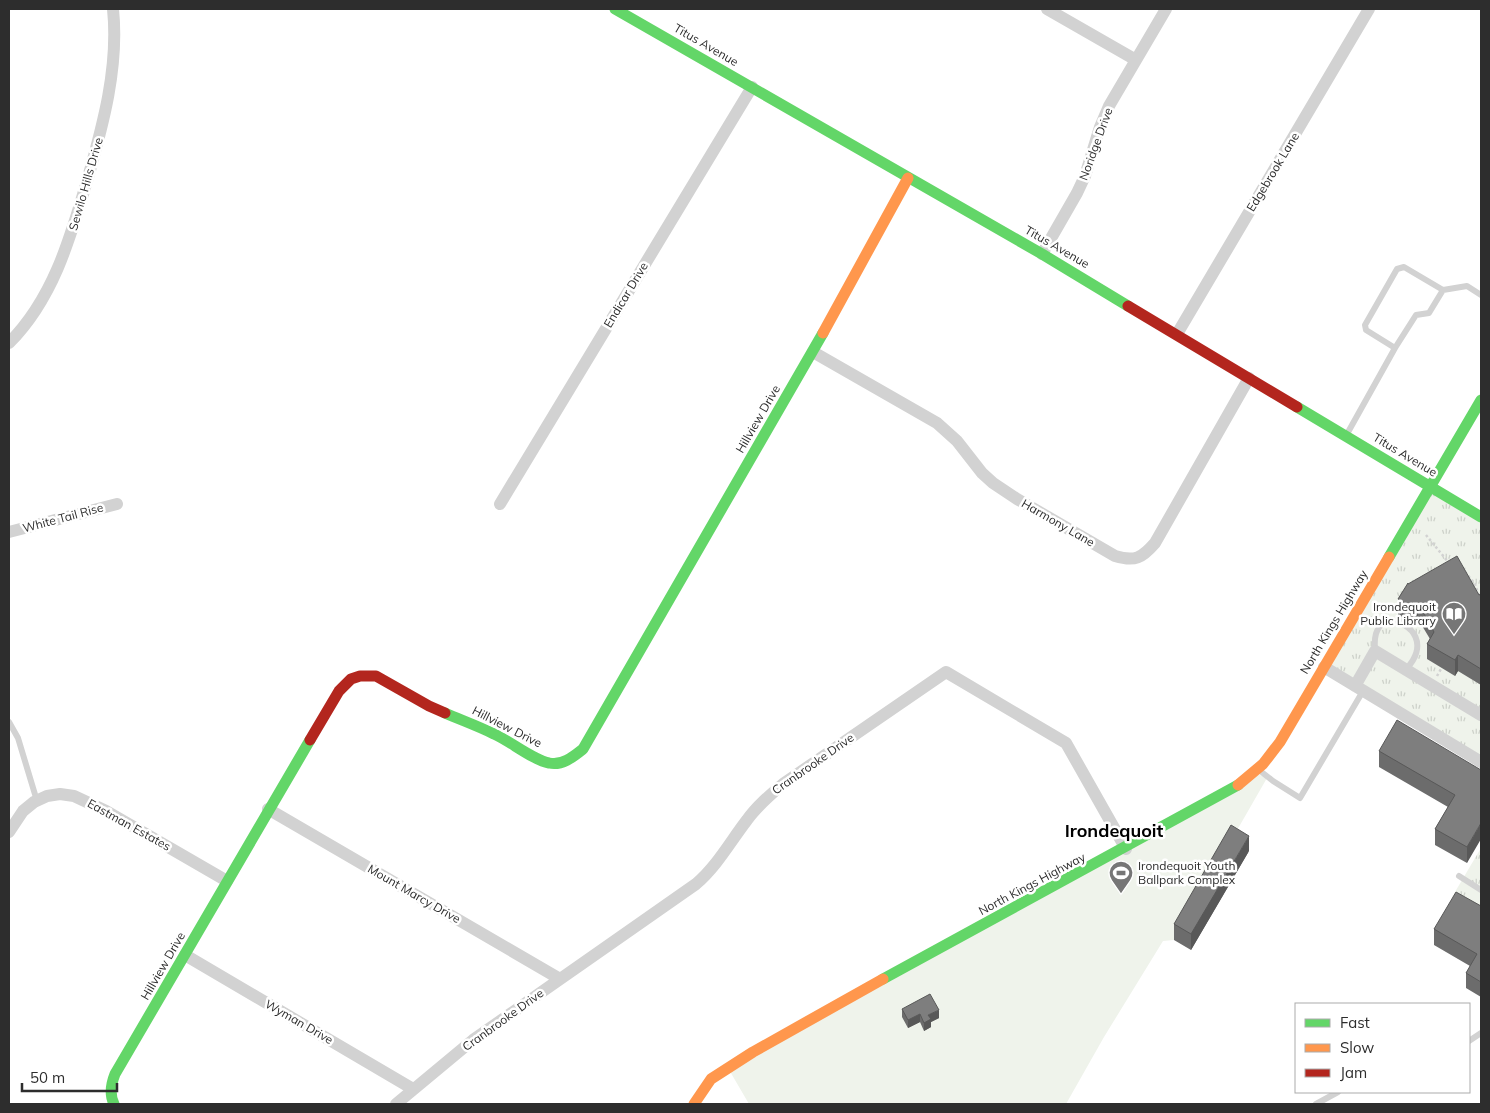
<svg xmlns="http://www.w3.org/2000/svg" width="1490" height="1113" font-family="Mulish,sans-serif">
  <defs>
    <pattern id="park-tufts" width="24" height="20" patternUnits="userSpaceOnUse" patternTransform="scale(1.25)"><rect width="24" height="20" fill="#eff3eb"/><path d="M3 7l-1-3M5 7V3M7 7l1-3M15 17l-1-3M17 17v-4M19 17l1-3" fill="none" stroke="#cdd1ca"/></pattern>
  </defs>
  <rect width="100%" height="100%" fill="#fff"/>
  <!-- grass -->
  <path fill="#eff3eb" d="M1255 773 1267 778 1174 940 1163 941 1104 1037 1066 1104H749L728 1068Z"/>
  <!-- park -->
  <path fill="url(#park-tufts)" d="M1430 486 1481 517V763L1323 669Z
    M1481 848V915L1452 897Z"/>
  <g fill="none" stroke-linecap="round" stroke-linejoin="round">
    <!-- path -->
    <path stroke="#d2d2d2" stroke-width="2.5" stroke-dasharray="2.5 2.5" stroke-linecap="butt" d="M1426 535 1449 563
      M1465 572 1475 584 1479 596
      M1437 676 1441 669"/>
    <!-- lane -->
    <path stroke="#d2d2d2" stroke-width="6" d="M1395 348 1416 315 1429 313 1443 290
      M1347 434 1395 348 1366 330 1365 325 1397 269 1404 267 1443 290 1467 286 1481 295
      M1375 651C1374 637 1375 629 1386 620 1416 622 1428 647 1406 669
      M9 722 18 738 37 801
      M1259 770 1273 781 1300 798 1363 691
      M1459 876 1481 890
      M1469 1041 1481 1033
      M1316 1104 1338 1092"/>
    <!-- street -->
    <path stroke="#d2d2d2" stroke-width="12" d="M1047 9 1136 60
      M1042 254 1077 193 1085 176 1100 127 1109 106 1166 9
      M1177 334 1369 9
      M9 343C53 299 70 239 87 181 103 125 119 67 113 9
      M813 352 937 423 957 441 982 473 993 483 1017 499 1115 556C1135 562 1142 558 1155 543L1249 378
      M500 504 752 87
      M9 532 117 504
      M1324 667 1481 762
      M1355 686 1375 651 1481 715
      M268 809 560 979
      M9 832 23 811 34 802 47 796 60 794 74 796 106 811 227 881
      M185 955 413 1089
      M396 1104 473 1040 696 884C717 866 730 842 747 820 757 806 770 795 783 784L946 672 1066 743 1126 849"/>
    <!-- fast -->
    <path stroke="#63d668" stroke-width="11" d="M615 9 1042 254 1128 306
      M1297 407 1481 517
      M1389 557 1481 400
      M445 713C461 720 478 726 494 734 510 741 533 760 549 763 562 766 573 757 583 749L823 333
      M883 979 1238 785
      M114 1104C109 1094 111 1084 115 1074L310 740"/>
    <!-- slow -->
    <path stroke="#ff974d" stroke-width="11" d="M823 333 908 178
      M1238 785 1263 764 1280 742 1389 557
      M694 1104 711 1079 753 1052 883 979"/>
    <!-- jam -->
    <path stroke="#b3261e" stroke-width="11" d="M1128 306 1297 407
      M310 740 339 691 351 679 360 676H376L429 706 445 713"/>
  </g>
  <!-- wall -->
  <path fill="#6c6c6c" d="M1408 584 1479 595 1481 594V685L1458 671 1455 676 1427 659V644L1430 639 1418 619 1412 622 1398 615V599Z
    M1379 751 1481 770 1467 863 1435 845V829L1448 807 1379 767Z
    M1249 851 1191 950 1174 940V924Z
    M1481 906V997L1466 988V973L1470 966 1434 945V929Z
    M902 1009 939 1018 931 1022V1027L924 1031 920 1022 908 1028 902 1017Z"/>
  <!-- shaded-wall -->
  <path fill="#585858" d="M1418 603V619L1412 622V607Z
    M1458 655V671L1455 676V660Z
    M1481 823V839L1467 863V847Z
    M1249 836V851L1191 950V934Z
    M939 1010V1018L931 1022V1027L924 1031V1023L928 1015Z
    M920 1014V1022L908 1028V1020Z"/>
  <!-- building -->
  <path fill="#7e7e7e" stroke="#585858" d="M1457 556 1479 595 1481 594V669L1458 655 1455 660 1427 644 1434 632 1418 603 1412 607 1398 599 1408 583V584Z
    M1397 720 1481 770V823L1467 847 1435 829 1455 795 1379 751Z
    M1231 825 1249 836 1191 934 1174 924Z
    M1456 892 1481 906V982L1466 973 1477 954 1434 929Z
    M930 994 939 1010 928 1015 931 1019 924 1023 920 1014 908 1020 902 1009Z"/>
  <!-- icons -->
  <defs>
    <symbol id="library-pin" viewBox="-11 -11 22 30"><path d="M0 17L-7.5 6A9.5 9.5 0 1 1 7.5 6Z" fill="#767676" stroke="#fff"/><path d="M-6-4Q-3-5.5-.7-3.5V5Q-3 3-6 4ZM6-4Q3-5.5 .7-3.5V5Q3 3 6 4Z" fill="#fff"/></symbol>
    <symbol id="stadium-pin" viewBox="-11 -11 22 30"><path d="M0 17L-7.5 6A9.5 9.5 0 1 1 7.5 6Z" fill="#767676" stroke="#fff"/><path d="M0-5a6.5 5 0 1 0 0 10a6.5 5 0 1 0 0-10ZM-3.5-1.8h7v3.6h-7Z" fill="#fff"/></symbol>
  </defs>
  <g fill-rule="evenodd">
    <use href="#library-pin" x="1440" y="600" width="28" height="38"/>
    <use href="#stadium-pin" x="1107" y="859" width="28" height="38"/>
  </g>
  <g text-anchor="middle" stroke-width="5" stroke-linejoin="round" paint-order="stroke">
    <!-- street labels -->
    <g font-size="12" fill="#2d2d2d" stroke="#fff">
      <text transform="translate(706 45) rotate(30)" y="4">Titus Avenue</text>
      <text transform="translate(1096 144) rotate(-70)" y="4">Noridge Drive</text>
      <text transform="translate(1273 172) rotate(-59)" y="4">Edgebrook Lane</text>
      <text transform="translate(86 184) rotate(-74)" y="4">Sewilo Hills Drive</text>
      <text transform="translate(1057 247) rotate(30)" y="4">Titus Avenue</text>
      <text transform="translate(626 295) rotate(-59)" y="4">Endicar Drive</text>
      <text transform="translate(758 419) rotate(-60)" y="4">Hillview Drive</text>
      <text transform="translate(1405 455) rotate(31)" y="4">Titus Avenue</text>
      <text transform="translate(63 518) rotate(-15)" y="4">White Tail Rise</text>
      <text transform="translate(1058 523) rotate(30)" y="4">Harmony Lane</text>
      <text transform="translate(1334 622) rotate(-59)" y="4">North Kings Highway</text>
      <text transform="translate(507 727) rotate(27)" y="4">Hillview Drive</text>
      <text transform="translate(813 764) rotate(-35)" y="4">Cranbrooke Drive</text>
      <text transform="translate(129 825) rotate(29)" y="4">Eastman Estates</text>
      <text transform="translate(1032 884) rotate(-28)" y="4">North Kings Highway</text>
      <text transform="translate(414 894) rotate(30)" y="4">Mount Marcy Drive</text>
      <text transform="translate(163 966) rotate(-60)" y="4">Hillview Drive</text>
      <text transform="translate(503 1020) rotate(-36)" y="4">Cranbrooke Drive</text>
      <text transform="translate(299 1022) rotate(30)" y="4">Wyman Drive</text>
    </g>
    <!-- poi labels -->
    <g font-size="12" fill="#2d2d2d" stroke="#fff" text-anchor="end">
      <text x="1436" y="611">Irondequoit<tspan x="1436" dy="14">Public Library</tspan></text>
      <text x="1138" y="870" text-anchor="start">Irondequoit Youth<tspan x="1138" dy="14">Ballpark Complex</tspan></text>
    </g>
    <!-- district labels -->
    <g font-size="18" font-weight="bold" fill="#000" stroke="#fff">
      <text x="1114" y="837">Irondequoit</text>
    </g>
  </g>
  <!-- border -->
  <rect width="1490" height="1113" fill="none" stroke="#2d2d2d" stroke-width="20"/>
  <!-- legend -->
  <rect x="1295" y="1003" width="175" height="90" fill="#ffffff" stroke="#ababab"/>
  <rect x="1305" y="1019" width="25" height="8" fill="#63d668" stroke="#ababab"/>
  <text x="1340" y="1028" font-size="15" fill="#2d2d2d">Fast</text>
  <rect x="1305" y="1044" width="25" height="8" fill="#ff974d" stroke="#ababab"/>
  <text x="1340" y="1053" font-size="15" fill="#2d2d2d">Slow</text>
  <rect x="1305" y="1069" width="25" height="8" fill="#b3261e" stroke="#ababab"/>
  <text x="1340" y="1078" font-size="15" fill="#2d2d2d">Jam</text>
  <!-- scale -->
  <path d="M22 1083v8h95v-8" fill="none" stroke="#2d2d2d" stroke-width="2.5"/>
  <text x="30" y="1083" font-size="15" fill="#2d2d2d" stroke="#ffffff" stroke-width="4" paint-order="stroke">50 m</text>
</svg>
